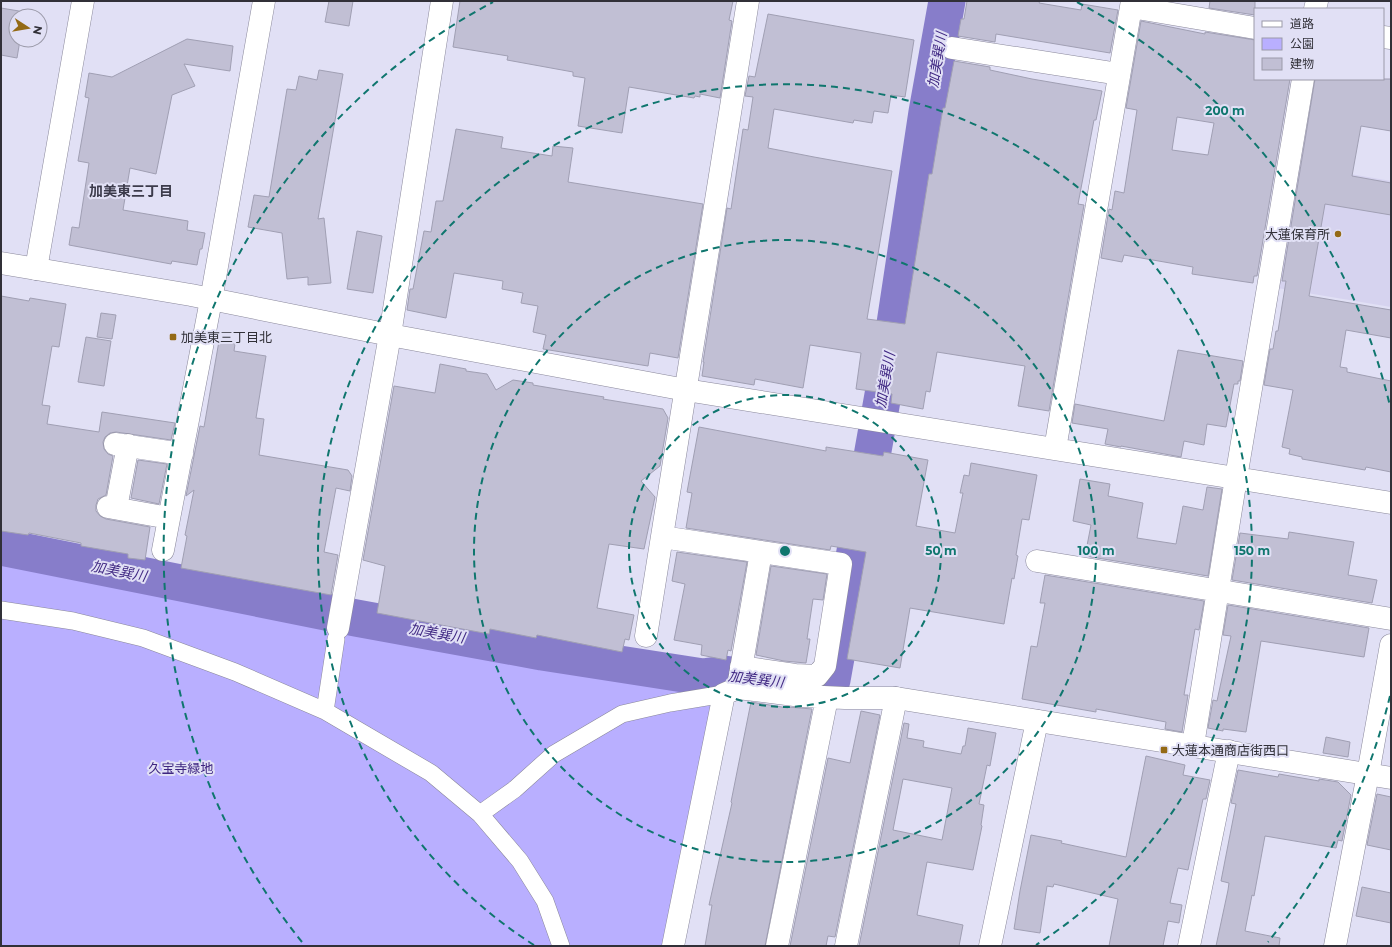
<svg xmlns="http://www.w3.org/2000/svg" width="1392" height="947" font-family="Montserrat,'Noto Sans JP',sans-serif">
  <rect width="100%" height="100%" fill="#e1e0f5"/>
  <!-- built -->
  <path fill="#d6d3ef" d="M1298 165 1391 181V307L1277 288Z"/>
  <!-- green -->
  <path fill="#b9afff" d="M1 554 716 684 663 946H1Z"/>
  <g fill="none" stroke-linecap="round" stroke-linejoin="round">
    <!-- river -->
    <path stroke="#877dca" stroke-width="37" d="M1 547 356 618 542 652 703 677 724 674 823 688 832 680 891 350 927 112 947 1"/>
  </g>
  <!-- building -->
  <path fill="#c1bfd4" stroke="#a09fb3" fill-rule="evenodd" d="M329 1H353L349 26 325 22Z
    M460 1H733L729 20 732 21 720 98 700 94V97L695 96 694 98 629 87 622 133 578 126 585 78 573 76V72L507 60 508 56 453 47Z
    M967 1H1040L1039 3 1081 10 1082 4 1118 10 1110 53 996 34 995 42 958 36 961 19H964Z
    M1210 1H1255V15L1209 8Z
    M1 8 25 12 24 16H16V40H20L17 58 1 55Z
    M768 14 914 40 905 97 891 95 888 113 874 111 872 123 854 120 853 123 774 109 768 148 814 157 892 171 867 319 905 324 929 174H932L943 108H945L954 61 990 67V70L1032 79 1102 91 1096 120H1094L1078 204 1084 205 1049 411 1018 406 1025 366 937 352 930 392 926 391 923 409 891 403 892 394 856 389 861 353 810 345 803 388 755 379 754 385 702 376 704 362H703L727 208 731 209 743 129 748 130 753 97 745 96 749 76 755 77Z
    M1141 21 1205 34V32L1255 40V79H1290L1257 276H1254L1253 283 1192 274 1193 267 1124 255 1122 262 1101 258 1109 209 1112 210 1115 191 1124 193 1137 110 1126 108ZM1177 117 1214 123 1208 155 1172 150Z
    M187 39 233 46 230 71 184 64 195 86 172 95 156 174 130 168 123 210 188 221 187 230 205 233 202 249H200L197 265 172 261 171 264 69 245 72 227 79 228 89 163 78 161 89 98 85 97 89 73 112 77Z
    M319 70 343 74 318 219 324 218 331 283 308 285V277L287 279 282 233 248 227 254 195 269 197 287 89 296 90 299 76 317 80Z
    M1315 79H1391V131L1361 126 1352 176 1391 183V215L1325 204 1309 296 1391 310V338L1346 330 1340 367 1347 368V372L1391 381V472L1366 467 1365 470 1302 459V457L1289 454 1290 449 1282 447 1293 390 1264 385 1270 349H1273L1276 331H1278L1286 281H1282Z
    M456 129 503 137 501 148 552 156 553 146 573 148 568 182 703 204 678 358 650 353 648 366 543 349 546 335 533 332 538 306 521 303 523 293 502 289 503 281 454 273 446 318 407 310 410 289H413L424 231 431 232 436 201H443Z
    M357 231 382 236 373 293 347 289Z
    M1 296 29 301 30 298 66 304 59 347 52 346 42 405 50 406 47 424 99 432 102 412 175 423 171 440 116 432 110 433 105 437 103 442 104 449 108 454 113 456 106 495 98 499 96 505V511L100 516 106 519 150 527 145 560 128 558V554L81 546V543L29 533 28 535 1 531Z
    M101 313 116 315 112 339 97 337Z
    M86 337 111 341 104 386 78 382Z
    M219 341 235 344 234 351 266 356 256 418 264 419 259 455 348 470 352 476 350 491 336 488 324 552 338 555 331 595 181 568 187 536 185 535 194 490 186 496 200 426 204 427Z
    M1178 350 1243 361 1240 381H1238V384H1234L1226 427 1207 424 1204 445 1184 441 1181 457 1121 446V447L1105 444 1108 429 1072 423 1075 404 1164 421Z
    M440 364 466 369V371L487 374 496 390 513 380 533 383V385L604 397 603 399 663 409 668 418 660 466 641 481 655 497 644 549 609 544 597 608 634 615 629 640 625 639 622 652 537 635 536 638 490 629 489 634 377 613 385 566 363 560 394 386 435 393Z
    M699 427 826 451V447L883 456 884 452 928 460 916 526 955 533 963 493H960L964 475 969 476 971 463 1037 475 1029 520 1022 519 1016 555 1018 556 1014 579 1012 578 1004 624 910 608 900 668 847 659 866 552 831 546 830 550 686 528 692 493 687 492Z
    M138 460 167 464 159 504 131 498Z
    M1080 479 1110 484 1108 496 1143 503 1137 538 1176 544 1183 506 1203 510 1207 487 1222 489 1208 576 1085 556 1091 525 1073 521Z
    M1289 532 1354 542 1348 575 1377 580 1372 603 1232 580 1240 533 1288 539Z
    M677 552 747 562 731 651 728 650 726 660 701 655 702 645 674 640 685 584 672 581Z
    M771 566 827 574 823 600 813 599 807 639H810L806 663 784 661 756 655Z
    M1045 575 1204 601 1199 630 1195 629 1184 695H1188L1182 732 1165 729 1166 722 1096 709V712L1022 699 1031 646 1037 647 1045 603H1040Z
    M1228 605 1369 628 1364 657 1261 641 1246 732 1223 729V731L1208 728 1213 700 1217 701 1231 636 1223 635Z
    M751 702 788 708V707L812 709 765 946H705L712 905H709L732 803 731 802Z
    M861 711 880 715 835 937 828 936 826 946H790L828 758 850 763Z
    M904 723 909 724 907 738 924 741 923 747 961 754 963 746H965L968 728 996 733 990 766 987 765 979 804 984 805 981 825 982 826 973 870 927 862 917 915 963 925 959 946H859ZM903 779 952 788 942 840 893 830Z
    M1326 737 1350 742 1348 757 1323 753Z
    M1146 756 1185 765 1183 775 1210 780 1206 799H1203L1188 870 1178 868 1170 903 1182 905 1179 923 1168 921 1163 946H1109L1118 899 1054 884 1053 887 1047 886 1040 933 1014 929 1020 891 1031 835 1062 841 1061 843 1126 857Z
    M1238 770 1278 777 1279 774 1319 781V779L1338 782 1351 795 1342 841 1338 840 1336 848 1265 836 1254 896 1252 895 1245 931 1280 938 1279 946H1216L1228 890 1229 883 1221 881 1236 804 1231 803Z
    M1377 794 1391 797V850L1367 845Z
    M1362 887 1391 893V923L1356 916Z"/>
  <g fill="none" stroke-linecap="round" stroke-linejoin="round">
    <defs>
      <path id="pedestrian" d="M1 610 73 621 143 638 235 672 325 711 431 773 480 814 520 861 545 901 561 946
        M325 711 336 639
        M480 814 515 789 554 754 622 714 670 703 724 694"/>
      <path id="minor" d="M1131 7 1255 28
        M1315 9 1317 1
        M1383 37 1391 38
        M952 48 1119 74
        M36 269 83 1
        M686 390 1391 503
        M115 444 182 454
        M1055 449 1132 1
        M108 507 169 518
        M116 508 128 445
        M662 537 841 564 825 666 817 676 795 675 741 667
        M163 550 211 300 264 1
        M1037 561 1391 619
        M338 628 390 335 442 1
        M646 636 748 1
        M739 681 761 552
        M1193 745 1236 478 1303 79
        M673 946 724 694 738 688 802 696 845 698H896L846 946
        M777 946 827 698
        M990 946 1037 721
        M1189 946 1229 751
        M1335 946 1368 774 1391 645"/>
      <path id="tertiary" d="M1 263 191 295 390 335 686 390
        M896 698 1391 778"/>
    </defs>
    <!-- pedestrian casing -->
    <use href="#pedestrian" stroke="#8a889b" stroke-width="18"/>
    <!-- minor casing -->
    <use href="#minor" stroke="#8a889b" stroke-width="23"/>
    <!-- tertiary casing -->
    <use href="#tertiary" stroke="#8a889b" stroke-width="23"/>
    <!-- pedestrian -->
    <use href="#pedestrian" stroke="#fff" stroke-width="17"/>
    <!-- minor -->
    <use href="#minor" stroke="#fff" stroke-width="22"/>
    <!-- tertiary -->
    <use href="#tertiary" stroke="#fff" stroke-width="22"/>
  </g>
  <!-- distance rings -->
  <g fill="none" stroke="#0f766e" stroke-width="2" stroke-dasharray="7 5">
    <circle cx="785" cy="551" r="156"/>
    <circle cx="785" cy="551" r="311"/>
    <path d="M534 945A467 467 0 1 1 1036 945"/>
    <path d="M1390 696A622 622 0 0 1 1268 942M302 942A622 622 0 0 1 493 2M1077 2A622 622 0 0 1 1390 406"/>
  </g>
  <!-- markers -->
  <g fill="#946a15" stroke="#e1e0f5" stroke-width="1.5">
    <circle cx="1338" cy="234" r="4"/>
    <rect x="169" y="333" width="8" height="8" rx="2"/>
    <rect x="1160" y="746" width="8" height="8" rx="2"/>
  </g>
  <g text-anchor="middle" stroke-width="4" stroke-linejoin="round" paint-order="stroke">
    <!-- poi labels -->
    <g font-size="13" fill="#313038" stroke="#e1e0f5" text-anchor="start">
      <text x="1330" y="239" text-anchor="end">大蓮保育所</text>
      <text x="181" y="342">加美東三丁目北</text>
      <text x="1172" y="755">大蓮本通商店街西口</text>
    </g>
    <!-- park labels -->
    <g font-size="13" fill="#3d2580" stroke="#e1e0f5">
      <text x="181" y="773">久宝寺緑地</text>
    </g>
    <!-- water labels -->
    <g font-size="14" font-style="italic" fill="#402883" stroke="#e1e0f5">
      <text transform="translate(937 60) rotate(-81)" y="5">加美巽川</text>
      <text transform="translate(885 380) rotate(-80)" y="5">加美巽川</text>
      <text transform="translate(119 571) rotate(11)" y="5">加美巽川</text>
      <text transform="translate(437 633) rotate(10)" y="5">加美巽川</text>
      <text transform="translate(756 679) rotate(7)" y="5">加美巽川</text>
    </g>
    <!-- neighbourhood labels -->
    <g font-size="14" font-weight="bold" fill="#3c3b4b" stroke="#e1e0f5">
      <text x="131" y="196">加美東三丁目</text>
    </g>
  </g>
  <circle cx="785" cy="551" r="6" fill="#0f766e" stroke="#e1e0f5" stroke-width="2"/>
  <g font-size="12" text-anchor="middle" font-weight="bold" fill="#0f766e" stroke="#e1e0f5" stroke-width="4" stroke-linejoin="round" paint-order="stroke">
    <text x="1225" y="115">200 m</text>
    <text x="941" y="555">50 m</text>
    <text x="1096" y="555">100 m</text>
    <text x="1252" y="555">150 m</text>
  </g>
  <!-- border -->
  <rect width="1392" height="947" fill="none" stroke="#313038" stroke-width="4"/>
  <!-- legend -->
  <rect x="1254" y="8" width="130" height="72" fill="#e1e0f5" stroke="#9b9aa9"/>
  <rect x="1262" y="21" width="20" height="6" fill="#ffffff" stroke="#9b9aa9"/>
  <text x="1290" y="28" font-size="12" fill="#313038">道路</text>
  <rect x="1262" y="38" width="20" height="12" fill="#b9afff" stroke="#9b9aa9"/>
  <text x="1290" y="48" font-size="12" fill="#313038">公園</text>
  <rect x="1262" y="58" width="20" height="12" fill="#c1bfd4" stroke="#9b9aa9"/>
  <text x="1290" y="68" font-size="12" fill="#313038">建物</text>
  <!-- north arrow -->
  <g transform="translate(28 28) rotate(102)"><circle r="19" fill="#e1e0f5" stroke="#9b9aa9"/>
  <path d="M0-3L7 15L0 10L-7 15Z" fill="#946a15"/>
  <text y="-6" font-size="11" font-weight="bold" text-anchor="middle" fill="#313038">N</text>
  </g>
</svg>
